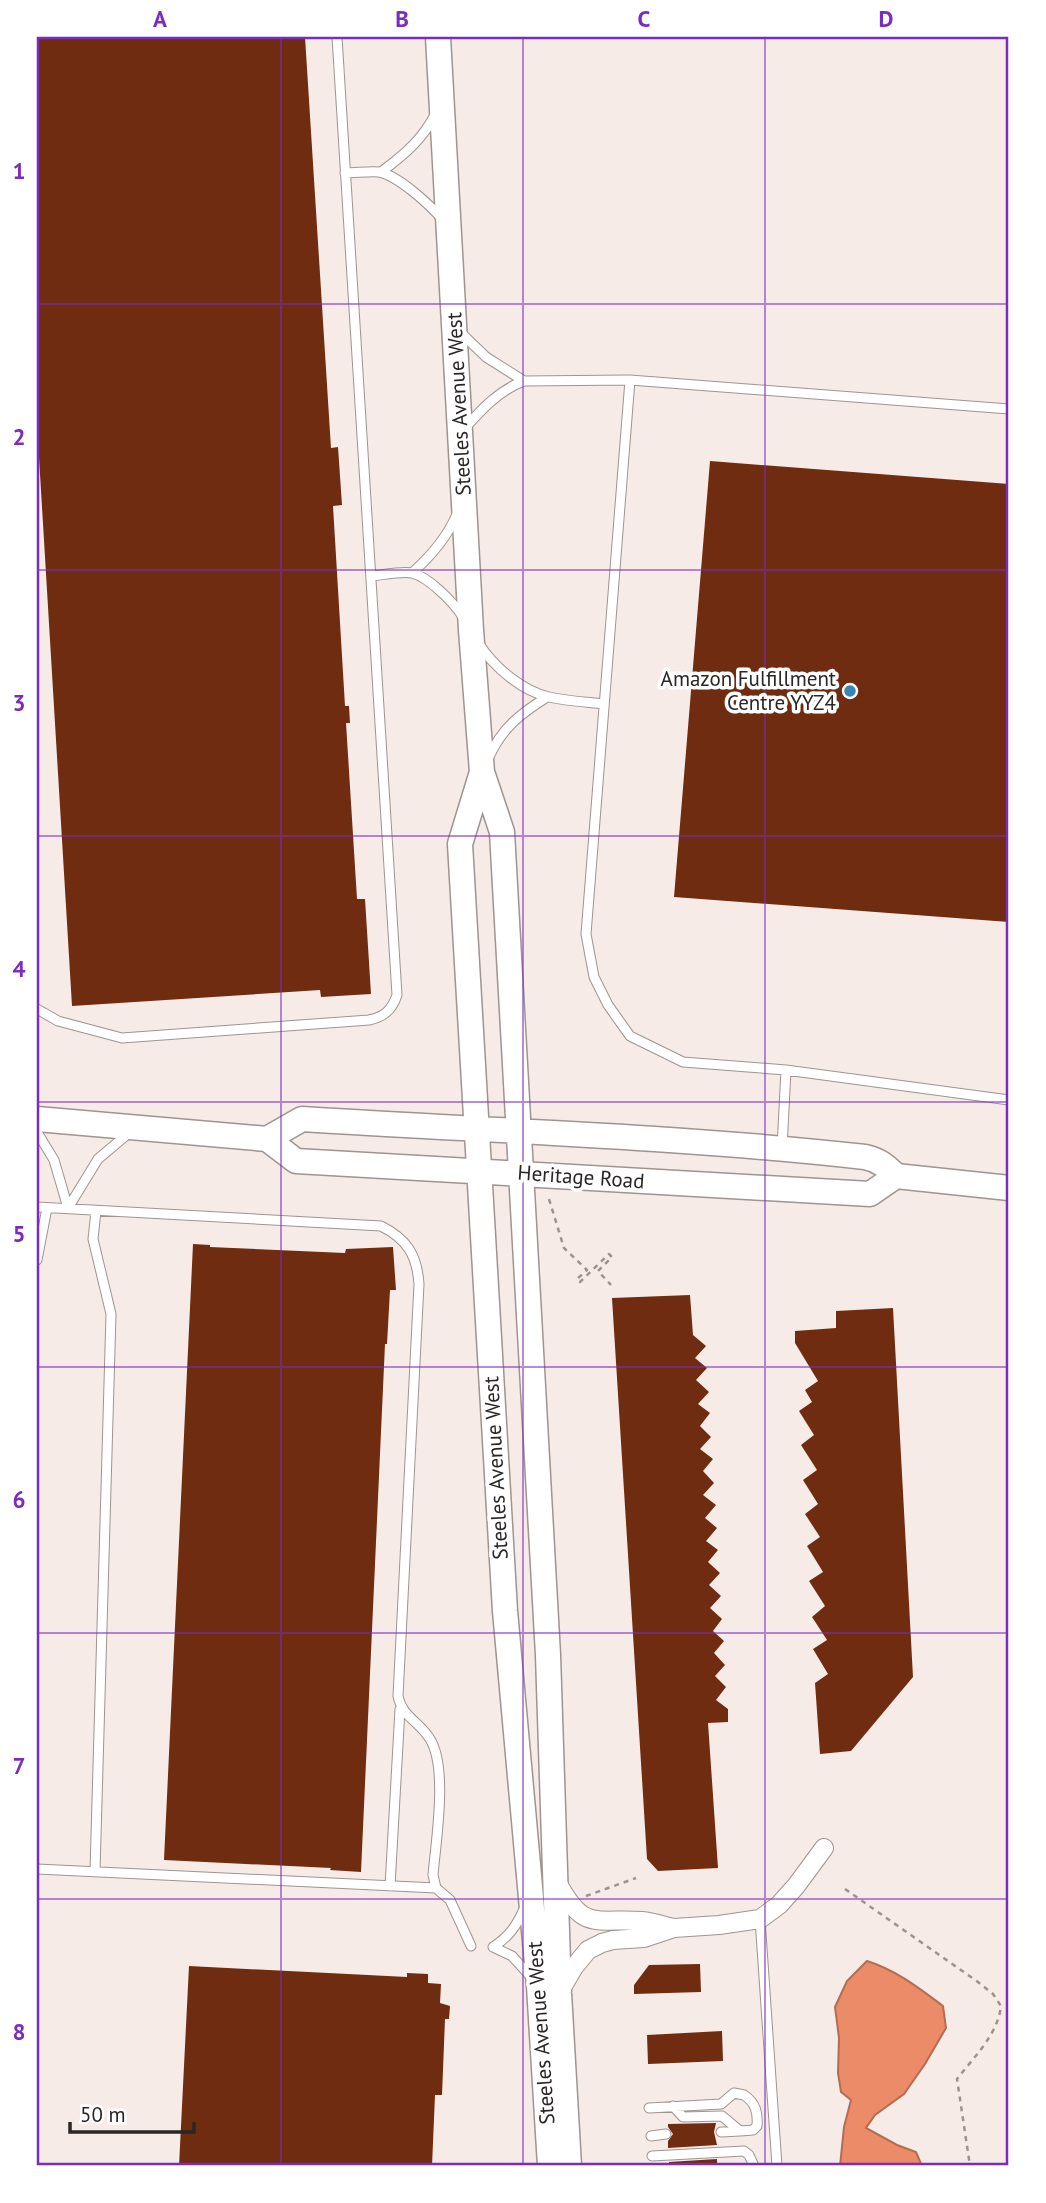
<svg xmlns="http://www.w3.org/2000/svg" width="1046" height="2203" font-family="'PT Sans',sans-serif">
  <rect width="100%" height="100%" fill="#f7ebe7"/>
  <!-- water -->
  <path fill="#ec8b67" stroke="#b26d53" stroke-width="2" d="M867 1961C896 1970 919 1988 943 2006L946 2028 925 2064 904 2094 875 2115 866 2128 897 2145 916 2152 922 2166H840L844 2127 851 2100 841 2092 838 2073 839 2038 835 2007 847 1981Z"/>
  <!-- building -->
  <path fill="#6f2c10" d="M37 37H305L331 448 338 447 342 505 333 506 345 706H349L350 723H346L357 899H365L371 994 321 997 320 990 72 1006 37 424Z
    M710 461 1009 484V922L674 897Z
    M193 1244 210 1245V1247L345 1253 346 1249 393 1247 396 1290H390L387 1344H385L361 1872 330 1870 331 1868 164 1860Z
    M690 1295 693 1335 706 1346 695 1358 707 1368 696 1380 709 1392 698 1404 710 1413 700 1426 711 1437 700 1449 713 1459 703 1471 714 1483 703 1495 716 1505 705 1518 717 1528 706 1541 718 1550 708 1562 720 1573 709 1585 721 1596 710 1608 722 1619 713 1631 724 1641 714 1653 725 1665 715 1676 726 1687 716 1700 728 1709V1722L708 1723 718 1868 658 1871 647 1859 612 1298Z
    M893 1308 913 1677 851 1751 820 1754 815 1683 828 1674 813 1649 827 1640 812 1617 825 1606 809 1581 823 1572 807 1546 820 1537 805 1514 818 1504 803 1480 817 1470 801 1445 814 1435 799 1411 812 1402 805 1390 818 1381 795 1343V1331L836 1328V1311Z
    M700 1964 701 1992 634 1994V1985L649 1965Z
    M189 1966 407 1977V1973L428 1974V1983L441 1984 440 2003 450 2006 449 2019H445L442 2095H435L432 2166H179Z
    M722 2031 723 2061 648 2064 647 2035Z
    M716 2123 714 2132 717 2145 668 2148V2141L673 2134 668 2127V2124Z
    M717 2159V2166H669V2162Z"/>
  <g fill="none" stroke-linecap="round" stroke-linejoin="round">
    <defs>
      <path id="service" d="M381 172C404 155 423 139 436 113
        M345 173C356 173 369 171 379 172 399 176 430 205 443 220
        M459 331 486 357 524 381
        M1009 409 630 380 586 934 594 977 608 1005 630 1036 683 1062 786 1070 1009 1100
        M464 429C481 410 499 390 524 381L630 380
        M412 573C431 556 447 538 457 514
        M371 576C382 575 402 571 412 573 429 577 454 603 463 617
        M479 644C494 667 522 691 549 697 567 701 586 702 604 704
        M489 757C502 728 520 714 547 697
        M37 1009 58 1021 122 1038 369 1020C384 1017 392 1010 397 995L337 37
        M37 1132 54 1160 68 1208
        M782 1148 786 1070
        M37 1207 381 1226C407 1239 417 1255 419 1284L398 1696C402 1717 419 1721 430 1739 448 1768 436 1840 433 1875L436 1888 450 1900 471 1946
        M68 1208 98 1159 130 1132
        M37 1260 47 1208
        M37 1869 436 1888
        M95 1871 111 1314 93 1239 96 1211
        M390 1886 400 1709
        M760 1919 777 2166
        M493 1947C510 1936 517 1925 525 1907
        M493 1947 512 1956 532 1978
        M649 2108 721 2104 734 2093 744 2095C756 2103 758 2113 757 2126L753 2130 740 2131 722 2116 683 2117 673 2106
        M721 2132 740 2131
        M651 2136 666 2134
        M652 2156 744 2151 749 2155 754 2166"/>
      <path id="minor" d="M557 1882C584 1932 594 1918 642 1921 653 1922 664 1926 674 1928
        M560 1991 574 1967 588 1950 602 1943 613 1940 644 1938 674 1928 719 1925 760 1919 779 1905 796 1886 824 1848"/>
      <path id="secondary" d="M438 37 471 630 482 772 502 832 548 1655 559 1993 569 2166
        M482 772 460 844 505 1611 539 1986 550 2166
        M37 1119 267 1139 296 1161 870 1194 896 1176
        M267 1139 302 1119C490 1131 678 1136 865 1157 879 1160 886 1166 896 1176L1009 1188"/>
    </defs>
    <!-- service casing -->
    <use href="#service" stroke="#9e9490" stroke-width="11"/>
    <!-- minor casing -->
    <use href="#minor" stroke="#9e9490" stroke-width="20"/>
    <!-- secondary casing -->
    <use href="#secondary" stroke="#9e9490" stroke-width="27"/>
    <!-- path -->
    <path stroke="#9c9390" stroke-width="2.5" stroke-dasharray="5 5" stroke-linecap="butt" d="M549 1199 564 1248 587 1270 577 1279 580 1282 609 1254 612 1257 598 1271 611 1285
      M845 1889 978 1982 993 1994 1001 2006C998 2034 974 2057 957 2079L970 2166
      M586 1896 636 1878"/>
    <!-- service -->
    <use href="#service" stroke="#fff" stroke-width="9"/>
    <!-- minor -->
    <use href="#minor" stroke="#fff" stroke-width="18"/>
    <!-- secondary -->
    <use href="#secondary" stroke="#fff" stroke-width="24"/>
  </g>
  <!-- grid -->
  <path fill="none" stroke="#7b2cbf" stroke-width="2" stroke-opacity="0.55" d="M281 37V2166M523 37V2166M765 37V2166M37 304H1009M37 570H1009M37 836H1009M37 1102H1009M37 1367H1009M37 1633H1009M37 1899H1009"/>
  <!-- markers -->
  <circle fill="#3884b7" stroke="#fff" stroke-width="2.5" cx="850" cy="691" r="7"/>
  <g text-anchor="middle" stroke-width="7" stroke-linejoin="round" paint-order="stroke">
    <!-- street labels -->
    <g font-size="21" fill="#2a2625" stroke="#fff">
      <text transform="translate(459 404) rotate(-93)" y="7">Steeles Avenue West</text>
      <text transform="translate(581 1177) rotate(4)" y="7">Heritage Road</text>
      <text transform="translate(496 1468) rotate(-93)" y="7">Steeles Avenue West</text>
      <text transform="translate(541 2033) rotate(-94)" y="7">Steeles Avenue West</text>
    </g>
    <!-- poi labels -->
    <g font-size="21" fill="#2a2625" stroke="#fff" text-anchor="end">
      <text x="836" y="686">Amazon Fulfillment<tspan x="836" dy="24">Centre YYZ4</tspan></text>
    </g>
  </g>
  <!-- border -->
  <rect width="1046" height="2203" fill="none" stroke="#ffffff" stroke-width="77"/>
  <!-- scale -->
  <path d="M70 2122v10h124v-10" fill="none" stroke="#2a2625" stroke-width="3.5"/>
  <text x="80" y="2122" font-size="21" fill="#2a2625" stroke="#ffffff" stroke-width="5" paint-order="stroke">50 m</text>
  <rect x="38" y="38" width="969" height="2126" fill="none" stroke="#7b2cbf" stroke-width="2.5"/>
  <g font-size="23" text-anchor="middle" font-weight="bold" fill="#7b2cbf">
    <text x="160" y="27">A</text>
    <text x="402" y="27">B</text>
    <text x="644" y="27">C</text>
    <text x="886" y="27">D</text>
    <text x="19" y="179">1</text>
    <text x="19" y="445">2</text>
    <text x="19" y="711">3</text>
    <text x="19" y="977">4</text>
    <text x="19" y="1242">5</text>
    <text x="19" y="1508">6</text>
    <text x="19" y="1774">7</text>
    <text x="19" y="2040">8</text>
  </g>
</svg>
